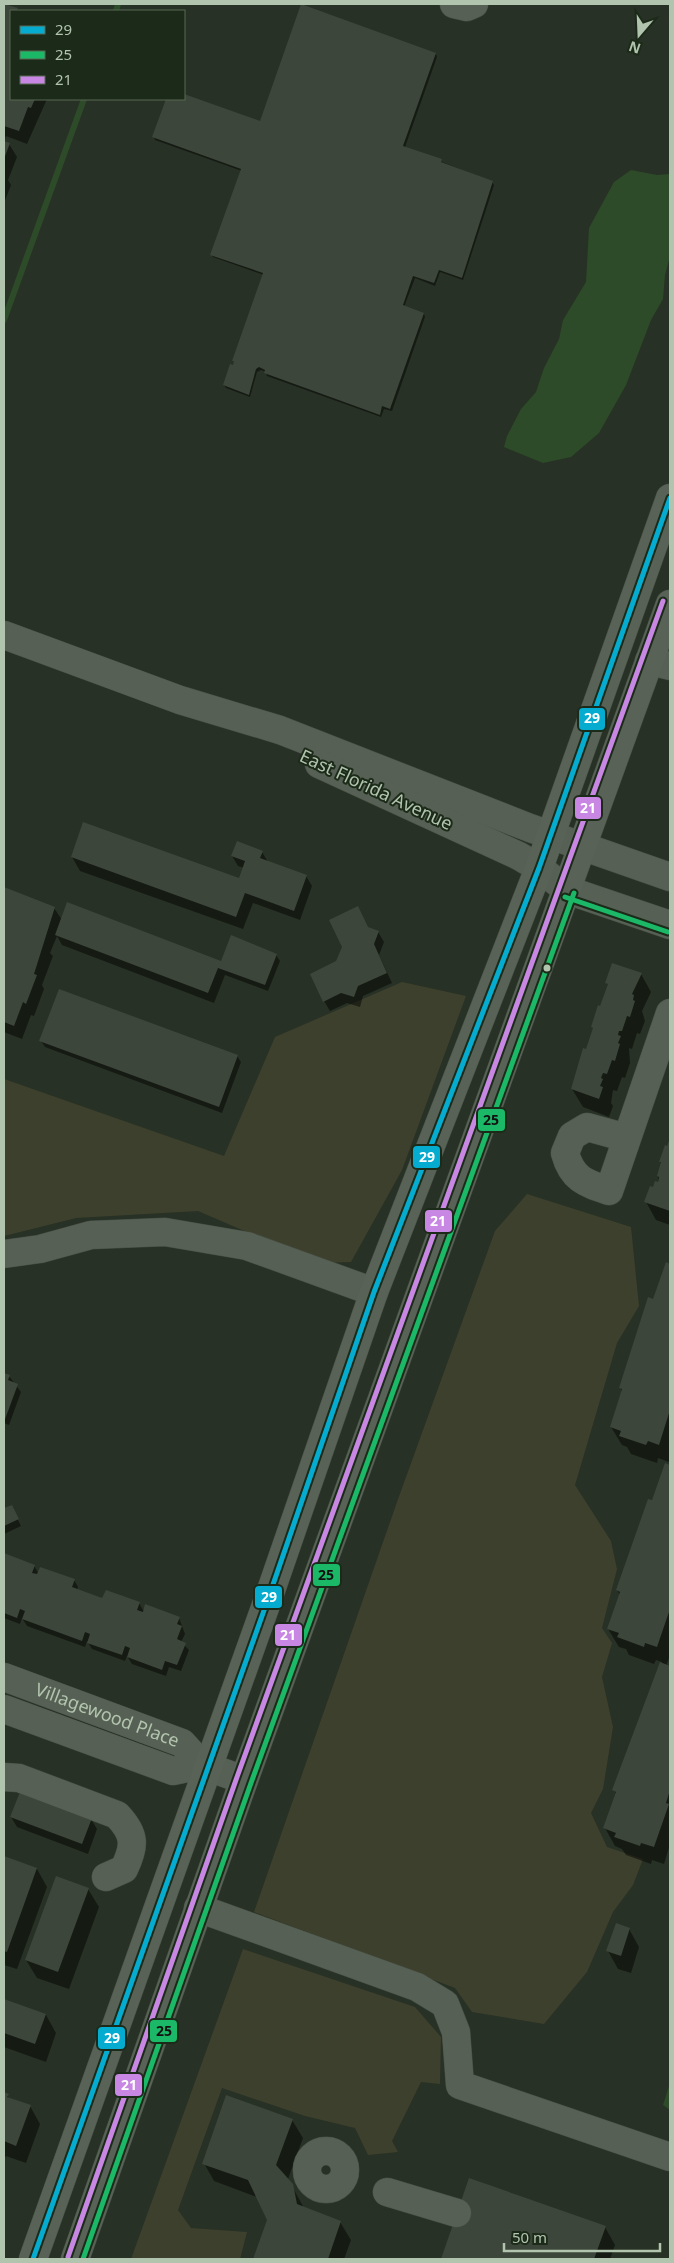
<svg xmlns="http://www.w3.org/2000/svg" width="674" height="2263" font-family="'Noto Sans',sans-serif">
  <rect width="100%" height="100%" fill="#283125"/>
  <!-- green -->
  <path fill="#3d402c" d="M402 982 466 996 402 1170 351 1262 319 1263 198 1211 76 1218 4 1236V1079L224 1156 275 1037Z
    M527 1194 631 1227 639 1306 617 1343 575 1485 611 1541 617 1569 602 1628 612 1643 602 1677 613 1727 603 1789 591 1813 607 1847 643 1859 633 1885 613 1912 587 1972 544 2024 472 2012 455 1988 254 1912 397 1502 495 1231Z
    M243 1949 415 2007 441 2037 440 2084 421 2082 392 2141 398 2152 368 2155 355 2128 305 2116 222 2088 178 2210 191 2228 247 2232 240 2259H131Z"/>
  <!-- water -->
  <path fill="#2d4b28" d="M631 170 657 175 670 174V256L665 275 663 299 651 320 626 385 599 433 571 457 543 463 504 447 507 436 521 409 536 392 544 368 559 339 563 320 586 282 589 228 614 182Z
    M670 2083V2110L663 2105Z"/>
  <!-- shadow -->
  <path fill="#0007" d="M4 4 18 11H11V99H47L27 144 6 136 4 141Z
    M436 54 437 57 405 147 492 182 494 185 463 280 440 272 435 286 415 278 404 307 424 314 425 317 392 411 384 409 381 417 267 376 266 372 261 370 257 372 250 397 226 388 224 385 235 363 233 360 264 275 213 257 212 254 242 171 155 140 154 137 167 99H184V95L260 122Z
    M4 142 9 144 17 157 8 180 11 185 4 203Z
    M262 852 268 862 306 876 312 886 300 920 253 903 243 929 80 871 72 857 239 879 244 868 238 866 232 856Z
    M4 889 54 908 62 920 221 963 276 955 280 961 268 991 225 975 214 1003 62 945 57 936 50 953 53 956 42 985 44 989 34 1016 31 1015 22 1039 4 1032Z
    M368 928 378 932 384 942 379 955 392 983 363 996 360 1007 347 1003 330 1011 324 1001 337 962Z
    M641 974 651 992 642 1011 645 1021 640 1034 637 1033 632 1049 629 1048 630 1063 625 1078 622 1077 617 1091 613 1090 611 1103 613 1106 609 1117 583 1107 572 1089 594 1030 592 1026 609 986 607 983Z
    M41 1041 237 1056 241 1062 222 1113 45 1047Z
    M670 1141V1225L656 1220 646 1202 658 1183V1176L662 1164 660 1162Z
    M667 1264 670 1265V1458L669 1462 658 1458 657 1463 631 1454 627 1447 622 1445 611 1427 622 1391 620 1387Z
    M4 1375 9 1376 21 1392 9 1425 4 1423Z
    M666 1465 670 1466V1655L666 1666 670 1667V1844L664 1864 652 1860 651 1864 626 1855 622 1849 615 1846 605 1828 617 1795 614 1790 662 1662 656 1660 654 1664 629 1655 626 1649 619 1647 608 1629 620 1595 617 1590Z
    M11 1506 21 1526 4 1534V1510Z
    M4 1555 34 1566 39 1574 74 1580 78 1587 77 1590 103 1600 139 1603 144 1612 179 1618 185 1634 181 1642 189 1650 181 1671 169 1667 166 1676 132 1664 127 1656 125 1661 92 1649 87 1641 85 1647 27 1626 22 1618 20 1624 4 1618Z
    M11 1817 91 1819 97 1829 88 1854 17 1827Z
    M5 1858 37 1869 47 1887 17 1969 4 1965Z
    M88 1889 99 1907 69 1989 37 1978 26 1960Z
    M629 1929 639 1947 631 1973 618 1969 608 1951Z
    M4 2000 46 2015 56 2033 46 2062 4 2047Z
    M4 2093 10 2099 30 2106 40 2124 26 2163 6 2156 4 2159Z
    M292 2120 303 2138 288 2179 304 2208 340 2222 351 2240 344 2259H254L268 2220 257 2197 214 2181 204 2163Z
    M470 2180 605 2227 615 2245 610 2259H442Z"/>
  <g fill="none" stroke-linecap="round" stroke-linejoin="round">
    <!-- stream -->
    <path stroke="#2d4b28" stroke-width="6" d="M116 11 118 4
      M4 320 84 99"/>
  </g>
  <!-- building -->
  <path fill="#3d463b" d="M4 4 18 8 16 11H11V99H35L31 108 28 107 19 131 4 126Z
    M301 4 436 53 403 146 442 159 441 162 493 181 462 278 439 270 434 283 413 276 403 305 424 313 390 409 382 406 380 415 264 373 265 370 259 367 256 369 249 395 223 385 230 364 233 365 234 361H232L263 273 210 255 241 169 152 137 166 99H184V94L260 121Z
    M4 141 10 143 4 159Z
    M83 822 239 878 245 861 231 856 237 841 263 851 260 858 307 875 294 911 245 893 236 917 71 857Z
    M4 887 55 907 34 974 37 975 26 1004 23 1002 14 1026 4 1022Z
    M67 902 221 961 231 935 277 954 265 985 218 968 208 993 55 935Z
    M358 906 368 927 379 931 374 944 387 973 358 986 354 997 341 993 323 1002 310 974 336 961 342 947 329 920Z
    M612 963 642 973 632 994 634 995 633 1000 635 1001 630 1017 627 1016 622 1031H619L618 1035 621 1036 618 1043 620 1044 615 1061 612 1060 607 1074 603 1073 601 1078 603 1079 600 1086 603 1087 599 1099 571 1089 583 1048 586 1049 593 1028 591 1027 598 1005 600 1006 608 984 605 983Z
    M59 989 238 1055 219 1107 39 1041Z
    M670 1138V1211L644 1202 650 1186 653 1187 655 1181 658 1182 659 1177 657 1176 661 1162H659L665 1145 667 1146Z
    M666 1262 670 1264V1410L659 1445 648 1441 646 1445 619 1436 621 1431 610 1427 622 1389 619 1388 648 1297 653 1299Z
    M4 1373 10 1375 8 1380 18 1384 4 1422Z
    M665 1463 670 1465V1609L657 1647 645 1643 644 1647 617 1637 619 1633 607 1629 620 1592 616 1590 648 1499 652 1500Z
    M12 1505 19 1519 4 1526V1508Z
    M4 1553 35 1565 32 1573 37 1574 40 1567 75 1579 72 1587 102 1598 106 1590 140 1602 137 1610 143 1612 145 1604 180 1617 177 1624 182 1626 177 1639 186 1643 177 1665 165 1661 162 1670 127 1657 130 1648 125 1646 122 1655 87 1643 90 1634 85 1632 82 1641 22 1619 25 1611 20 1609 17 1618 4 1613Z
    M660 1662 670 1666V1790L666 1803 669 1804 654 1847 641 1843 640 1846 614 1837 616 1833 603 1828 616 1792 612 1790Z
    M20 1792 92 1818 82 1844 10 1817Z
    M4 1856 37 1868 7 1952 4 1951Z
    M56 1876 89 1888 58 1972 25 1960Z
    M616 1923 630 1928 621 1956 606 1951Z
    M4 1999 46 2014 35 2044 4 2033Z
    M4 2092 9 2094 7 2097 31 2105 16 2146 4 2141Z
    M226 2095 293 2119 276 2165 293 2184 297 2204 341 2221 328 2259H253L267 2220 248 2180 202 2164Z
    M469 2178 606 2226 594 2259H441Z"/>
  <g fill="none" stroke-linecap="round" stroke-linejoin="round">
    <defs>
      <g id="minor">
        <path d="M454 4 467 7 474 4"/>
        <path d="M4 635 180 700 280 730 530 828 670 877"/>
        <path d="M649 661 670 666"/>
        <path d="M319 764 519 856 539 868 567 890 670 925"/>
        <path d="M627 1138 587 1127 572 1136 565 1153C572 1179 585 1183 609 1191L670 1013"/>
        <path d="M4 1254 40 1249 91 1235 165 1232 247 1246 374 1292"/>
        <path id="s1" d="M4 1677 182 1743 202 1765 244 1780"/>
        <path d="M4 1709 173 1771 202 1765"/>
        <path d="M4 1777 19 1778 117 1815C136 1835 135 1846 124 1869L106 1877"/>
        <path d="M198 1908 417 1987 445 2004 456 2032 460 2085 670 2157"/>
        <circle cx="326" cy="2170" r="19"/>
        <path d="M387 2192 457 2213"/>
      </g>
      <path id="major" d="M33 2259 267 1602 374 1292 539 868 670 498
        M75 2259 244 1780 670 604"/>
    </defs>
    <!-- minor casing -->
    <use href="#minor" stroke="#454c42" stroke-width="29"/>
    <!-- major casing -->
    <use href="#major" stroke="#454e42" stroke-width="29"/>
    <!-- minor -->
    <use href="#minor" stroke="#566054" stroke-width="28"/>
    <!-- major -->
    <use href="#major" stroke="#586257" stroke-width="28"/>
    <defs>
      <path id="bus-1" d="M33 2259 267 1602 374 1292 539 868 670 498"/>
      <path id="bus-2" d="M565 897 668 932
        M83 2259 251 1783 574 893"/>
      <path id="bus-3" d="M68 2257 237 1777 663 601"/>
    </defs>
    <!-- bus-1 casing -->
    <use href="#bus-1" stroke="#1c2b19" stroke-width="9"/>
    <!-- bus-2 casing -->
    <use href="#bus-2" stroke="#1c2b19" stroke-width="9"/>
    <!-- bus-3 casing -->
    <use href="#bus-3" stroke="#1c2b19" stroke-width="9"/>
    <!-- bus-1 -->
    <use href="#bus-1" stroke="#06acd0" stroke-width="5"/>
    <!-- bus-2 -->
    <use href="#bus-2" stroke="#1ab867" stroke-width="5"/>
    <!-- bus-3 -->
    <use href="#bus-3" stroke="#c787e3" stroke-width="5"/>
  </g>
  <!-- markers -->
  <circle fill="#b1c4ad" stroke="#1c2b19" stroke-width="2" cx="547" cy="968" r="4.5"/>
  <g text-anchor="middle" stroke-width="4" stroke-linejoin="round" paint-order="stroke">
    <!-- street labels -->
    <g font-size="18" fill="#b1c4ad" stroke="#1c2b19">
      <text transform="translate(376 790) rotate(25)" y="6">East Florida Avenue</text>
      <text dy="6" stroke="none"><textPath href="#s1" startOffset="110">Villagewood Place</textPath></text>
    </g>
  </g>
  <g stroke="#1c2b19" stroke-width="2">
    <rect x="578" y="707" width="28" height="24" rx="5" fill="#06acd0"/>
    <rect x="574" y="796" width="28" height="24" rx="5" fill="#c787e3"/>
    <rect x="477" y="1108" width="29" height="24" rx="5" fill="#1ab867"/>
    <rect x="412" y="1145" width="29" height="24" rx="5" fill="#06acd0"/>
    <rect x="424" y="1209" width="29" height="24" rx="5" fill="#c787e3"/>
    <rect x="312" y="1563" width="29" height="24" rx="5" fill="#1ab867"/>
    <rect x="254" y="1585" width="29" height="24" rx="5" fill="#06acd0"/>
    <rect x="274" y="1623" width="29" height="24" rx="5" fill="#c787e3"/>
    <rect x="149" y="2019" width="29" height="24" rx="5" fill="#1ab867"/>
    <rect x="97" y="2026" width="29" height="24" rx="5" fill="#06acd0"/>
    <rect x="114" y="2073" width="29" height="24" rx="5" fill="#c787e3"/>
  </g>
  <g font-size="14" text-anchor="middle" font-weight="bold" fill="#fff">
    <text x="592" y="723">29</text>
    <text x="588" y="813">21</text>
    <text x="427" y="1162">29</text>
    <text x="438" y="1226">21</text>
    <text x="269" y="1602">29</text>
    <text x="288" y="1640">21</text>
    <text x="112" y="2043">29</text>
    <text x="129" y="2090">21</text>
  </g>
  <g font-size="14" text-anchor="middle" font-weight="bold" fill="#111">
    <text x="491" y="1125">25</text>
    <text x="326" y="1580">25</text>
    <text x="164" y="2036">25</text>
  </g>
  <!-- border -->
  <rect width="674" height="2263" fill="none" stroke="#b1c4ad" stroke-width="10"/>
  <!-- legend -->
  <rect x="10" y="10" width="175" height="90" fill="#1c2b19" stroke="#586854"/>
  <rect x="20" y="26" width="25" height="8" fill="#06acd0" stroke="#586854"/>
  <text x="55" y="35" font-size="15" fill="#b1c4ad">29</text>
  <rect x="20" y="51" width="25" height="8" fill="#1ab867" stroke="#586854"/>
  <text x="55" y="60" font-size="15" fill="#b1c4ad">25</text>
  <rect x="20" y="76" width="25" height="8" fill="#c787e3" stroke="#586854"/>
  <text x="55" y="85" font-size="15" fill="#b1c4ad">21</text>
  <!-- north arrow -->
  <g transform="translate(639 35) rotate(199)" stroke="#1c2b19" stroke-width="4" paint-order="stroke">
  <path d="M0-4L9 19L0 12L-9 19Z" fill="#b1c4ad"/>
  <text y="-8" font-size="14" font-weight="bold" text-anchor="middle" fill="#b1c4ad">N</text>
  </g>
  <!-- scale -->
  <path d="M504 2243v8h156v-8" fill="none" stroke="#b1c4ad" stroke-width="2.5"/>
  <text x="512" y="2243" font-size="15" fill="#b1c4ad" stroke="#1c2b19" stroke-width="4" paint-order="stroke">50 m</text>
</svg>
